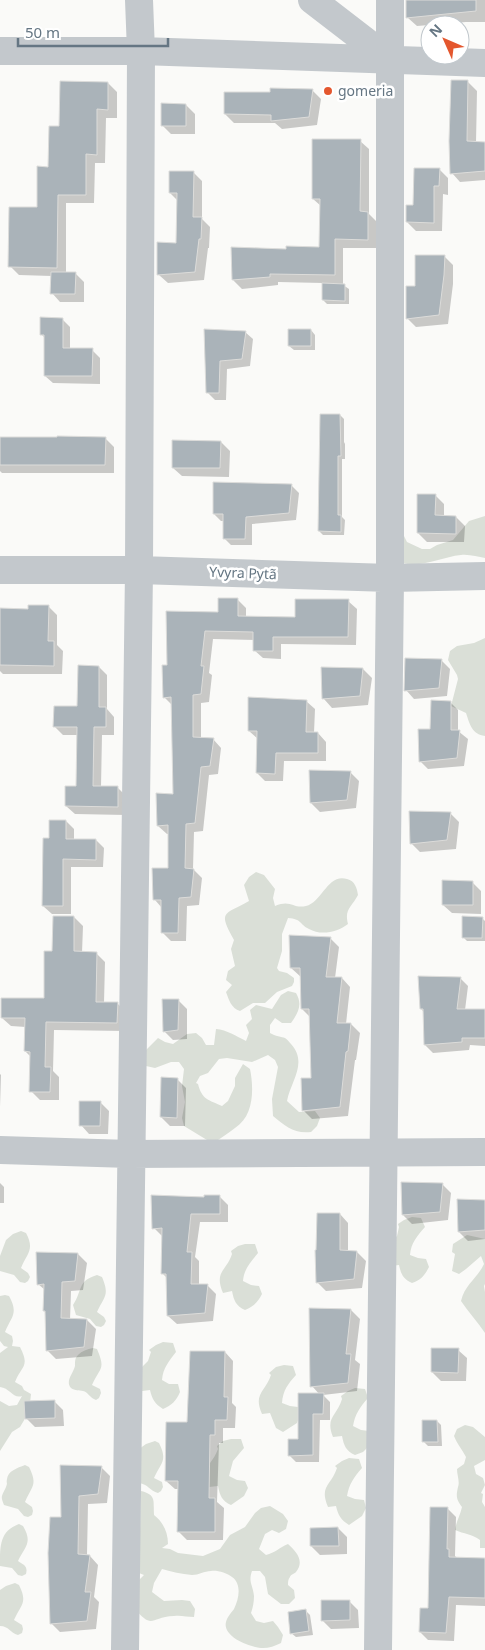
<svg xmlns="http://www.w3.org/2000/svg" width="485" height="1650" font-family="'Noto Sans',sans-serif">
  <rect width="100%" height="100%" fill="#fafaf8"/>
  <!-- green -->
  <path fill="#dadfd7" d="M485 516V558C478 557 469 554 461 555 441 557 423 568 402 563L403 534 407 542 422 549H430L437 545 453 540 469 521Z
    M485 638V736C472 734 470 725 466 713L451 706 458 679 457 675 448 660 450 651 457 646 474 643Z
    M256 872 264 875 275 889 273 898 275 906C291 899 293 909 306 906 322 902 328 873 347 879 355 881 357 888 358 895 352 907 344 909 348 924 338 932 321 936 309 929 299 924 302 919 288 918L282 934V951L277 968 279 971 287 973 294 978V982L292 986 277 992 265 1003H253L240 1011C231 1008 229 1000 226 992L232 985 226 980 228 971 235 966 231 949 234 940C217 910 225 915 249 901L244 885 249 877Z
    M288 991 296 993C303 1005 298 1013 291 1023H282L275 1018 270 1025V1033C275 1036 282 1037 285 1038 288 1040 289 1042 291 1044 308 1063 291 1081 287 1101L299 1112 315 1111 320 1118 317 1126 311 1132C294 1134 285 1126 273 1116L272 1099 278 1067 275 1060 268 1055 252 1062 227 1058 219 1059 208 1073 200 1076 196 1083 198 1084C202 1100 209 1100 222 1106L228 1101 235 1086V1078L243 1064 250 1069C254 1089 254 1116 235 1128 229 1133 222 1137 215 1142L207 1140 184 1126 182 1118 185 1102 182 1086 184 1069 179 1062H171L155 1068 146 1066V1050L158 1038 165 1042 173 1044 187 1034 196 1033 202 1038 206 1045H214L216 1029C227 1030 236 1036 246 1041L249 1033 246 1025 252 1019 250 1010 256 1005 272 1009 281 995Z
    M412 1217 421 1218 425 1227C417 1236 411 1243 410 1255L418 1258 426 1259 429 1267C425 1275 421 1280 412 1283 403 1279 401 1274 399 1265L390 1266 391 1242 397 1236 399 1227 398 1224 404 1220Z
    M21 1231 26 1233C35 1250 27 1253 21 1268L28 1273 30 1277 28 1281 25 1283 20 1282 14 1275 0 1271V1256L6 1240 13 1234Z
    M467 1235 485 1239V1284L484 1286 485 1292V1333C478 1322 468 1312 461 1301 465 1284 477 1279 484 1264L481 1256 466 1269 459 1274 452 1271 455 1254 452 1252 453 1244Z
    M245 1244H255L258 1253C250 1263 244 1269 243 1281L251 1285 259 1286 262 1294C258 1302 254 1306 245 1310 236 1306 234 1301 232 1291L223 1293C214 1271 226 1272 232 1254L231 1251 238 1246Z
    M97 1275 102 1277C110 1296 104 1296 97 1312L104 1317 106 1321 104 1325 101 1327 96 1326 90 1319 76 1315 73 1305C83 1290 77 1281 97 1275Z
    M5 1295 9 1296C19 1314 11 1317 5 1332L12 1336 13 1341 12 1346 20 1347C30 1367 22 1365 15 1382L22 1386 24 1390 31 1394 29 1412 20 1427 12 1432 0 1451V1401L9 1406 17 1405 22 1396C13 1399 10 1388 0 1387V1353L8 1347 4 1346 0 1341V1296Z
    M163 1342 173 1343 176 1352C169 1361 163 1368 162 1380L169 1384H178L180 1392C176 1401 172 1405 163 1409 155 1404 152 1399 150 1390L142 1391V1367L148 1361 151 1352 149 1350 156 1345Z
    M93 1348 97 1349C106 1370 100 1367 92 1385L100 1389 101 1393 99 1398 96 1400C90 1398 88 1392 83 1391 79 1390 75 1391 71 1388 65 1381 73 1374 75 1366 75 1361 75 1358 78 1355 82 1351 87 1349 93 1348Z
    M284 1365 293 1366 296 1375C288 1384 283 1390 282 1403L290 1406 298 1407 300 1415 297 1423 283 1432 276 1428 270 1413 262 1414C253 1394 265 1392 271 1375L269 1373 276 1367Z
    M355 1388 365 1389 368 1398C360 1407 355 1414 353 1426L361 1430 369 1431 368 1447 363 1452 355 1455C346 1451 344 1446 342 1436L333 1437C325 1417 337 1416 342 1399L341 1396 348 1391Z
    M465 1425 473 1427 485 1437V1460L474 1466 476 1474 483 1478 485 1485 481 1493 483 1494 482 1502 485 1507V1548H480V1540C472 1534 464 1534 455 1530 456 1522 460 1516 462 1507 456 1499 456 1496 458 1487 460 1482 457 1475 457 1469L464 1464 466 1457C462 1449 457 1444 454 1436L457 1429Z
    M231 1439H241L244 1448 233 1461 229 1476 237 1480 245 1481 248 1488 244 1496 231 1505C222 1501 220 1496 218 1486L209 1487C200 1466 212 1466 218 1449L217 1446 223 1441Z
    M155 1441 159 1443C168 1461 161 1462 154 1478L162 1482 163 1487 161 1491 158 1493C150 1491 148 1484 139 1483V1449L146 1444Z
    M349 1458 359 1459 362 1468C354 1477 349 1484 347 1496L355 1499 364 1500 366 1508 362 1516 349 1525C341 1520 338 1515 336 1506L328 1507C319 1486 331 1486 337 1468L335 1466 342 1461Z
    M25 1465 29 1467C38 1485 32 1486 25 1502L32 1507 33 1511 32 1515 28 1517 24 1516 18 1509 4 1505C0 1496 2 1496 6 1487 8 1482 6 1484 7 1479 8 1471 17 1468 25 1465Z
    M141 1491C157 1495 153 1501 154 1515 163 1522 168 1532 168 1544L162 1548 170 1549 178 1553 203 1556 220 1549 230 1535 245 1527 255 1513 261 1508 270 1506 283 1514 288 1521 286 1529 279 1533 272 1530 265 1534 259 1549 266 1555C275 1553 280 1547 288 1544 296 1551 305 1561 296 1572 294 1574 291 1574 290 1577 288 1579 288 1582 288 1585L294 1590 295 1598 289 1604H281L268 1594 265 1577 260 1571H252C248 1582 253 1585 254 1596 254 1602 253 1607 251 1613L256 1621 264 1623 273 1621 278 1627 283 1635 281 1643C275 1646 269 1648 263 1648 251 1648 222 1637 226 1622 227 1617 232 1612 234 1609 239 1599 242 1584 232 1577 227 1573 217 1570 211 1571 204 1571 199 1575 192 1575 181 1574 172 1572 162 1569L154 1583 152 1592 164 1601 182 1600 190 1601 195 1609 194 1617C187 1617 181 1615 174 1616 149 1617 154 1631 133 1607L138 1581 144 1575 139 1573Z
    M19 1524 23 1526C33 1543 25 1546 18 1561 24 1565 28 1566 26 1574L22 1576 18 1575 12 1568 0 1566C0 1545 0 1531 19 1524Z
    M15 1583 19 1585C28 1603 21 1604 14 1620L22 1625 23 1629 22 1633 18 1635C10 1633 9 1626 0 1626V1590L6 1586Z"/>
  <!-- shadow -->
  <path fill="#0003" d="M407 0H485V22H466L417 26 408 18Z
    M468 82 477 91 476 143H485V180L460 182 452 173Z
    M108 83 117 92V118H106L105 163H95L94 203H66V273H75L84 282V302H60L52 293V276L19 275 10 266 38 208 49 168Z
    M312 90 321 99 317 125 282 129 275 123H234L225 114 272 94Z
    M186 105 195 114V134H171L162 125Z
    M360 141 369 149V214L377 222 376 248H343V285L349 289V304H327L323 300V283L278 282V285L242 289 233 280 287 250 320 248 321 206 313 199Z
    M439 169 448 178V195L443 194 442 231H416L407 222 414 207Z
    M193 172 202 181V219L210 227 209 248H208L204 280 168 283 159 275 177 244 178 201 170 193Z
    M444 256 453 265V284L448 324 416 327 407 318 416 287Z
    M62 319 70 327V350H92L100 358V384L53 383 45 376 46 339 41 334Z
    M311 330 315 335V350H294L289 346Z
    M205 331 245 332 253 339 250 366 227 369 226 400H215L207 392Z
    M340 415 344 419V442L345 444V459H342V517L345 520 344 535H323L319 531Z
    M0 438H105L114 447V473H2L0 471Z
    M221 442 230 451 229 477 182 476 173 468Z
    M292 486 299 493 296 520 252 524V545H231L224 538V521H221L214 514Z
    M435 495 444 504V517H456L465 526 464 542H427L418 533Z
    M237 599 246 608V618H296L348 601 357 609 356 645 281 644V659L263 658 254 650 255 640 213 639 209 673 212 675 209 702 201 703V739H213L221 748 218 774 209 775 203 831 194 832 193 869 202 878 199 905 187 906 186 941H171L162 932V908L155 900 170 869V834H167L158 826 157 795H174L172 705 164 697 169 666 219 614Z
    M48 606 57 615V645L63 651 62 674H3L0 671V610H29Z
    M442 661 450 669 447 696 414 699 406 690Z
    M99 667 107 675V709L114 717V735H102L101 787 118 788 126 796V815L75 814 66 806 77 787 78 735H63L54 726 79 708Z
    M323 668 363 669 372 678 368 705 332 708 324 699Z
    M306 701 315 709 314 733H318L326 742V761H284L283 781H265L257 773 258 739 249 731Z
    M450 702 458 710V731L468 739 464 766 428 769 420 761 431 730Z
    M350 772 359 781 356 808 320 812 311 803Z
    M450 813 459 822 456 849 420 852 411 843Z
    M66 821 74 829V840H96L104 848 103 867H71V914H52L43 906 50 840Z
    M472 882 481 891V914L452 913 443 905Z
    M74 917 83 926 82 953H96L105 962 104 1003H117L126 1012V1031L54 1030 53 1071 59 1077V1100H40L31 1091V1057L25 1051 26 1027 11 1026 2 1018 45 999 54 952Z
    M482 918 485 921V941H467L463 937Z
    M330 938 339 947 335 978H342L350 987 346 1024H351L360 1033 356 1060H355L348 1116 312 1119 303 1110 312 1079 310 1017 302 1009 301 977 291 968Z
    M460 978 468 986 465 1010H485V1046L470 1045 469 1050 433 1053 425 1045 424 1012 421 1009Z
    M178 1000 187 1009V1039L173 1040 164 1031Z
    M0 1074 1 1075 0 1107Z
    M177 1079 186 1088 185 1126H170L161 1117Z
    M100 1102 109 1111 108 1134H89L81 1125Z
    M0 1183 4 1187V1203H0Z
    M443 1185 451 1193 448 1220 412 1224 403 1215Z
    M220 1197 228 1205V1222H200L195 1257 199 1261V1285L208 1286 216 1294 213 1321 177 1324 168 1316 167 1278 163 1274 162 1236 154 1228 205 1198Z
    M485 1201V1239L468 1241 459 1232Z
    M340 1214 348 1223V1252H357L366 1261 362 1288 326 1291 317 1282Z
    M37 1253 78 1254 87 1263 83 1290 71 1291 70 1320H87L96 1329 92 1356 56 1359 47 1350 46 1313 44 1311 45 1290 38 1284Z
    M351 1310 360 1319 355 1360 360 1364 357 1391 323 1395 330 1402V1420H320L319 1462H296L289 1455 299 1441 320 1395 312 1386Z
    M458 1350 467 1358 466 1381H441L432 1372Z
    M225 1352 233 1361 232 1403 236 1407 235 1428H223V1443H219L217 1502 224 1508 223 1540H187L178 1531 179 1489H175L166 1481 188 1424Z
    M54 1401 63 1410 64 1426 35 1427 26 1418Z
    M437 1421 441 1425 442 1446H428L424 1442Z
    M61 1466 101 1467 110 1476 107 1503 88 1504 87 1556H90L98 1565 94 1597 99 1602 96 1629 60 1632 51 1623 62 1519Z
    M448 1509 456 1517 455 1556 457 1558 485 1559V1606L456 1605 454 1641 428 1640 420 1632 429 1609Z
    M338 1528 347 1537V1554L320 1555 311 1546Z
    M349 1601 358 1610 359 1628 331 1629 322 1620Z
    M306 1611 310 1615 313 1635 296 1637 291 1633Z"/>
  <!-- building -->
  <path fill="#aab3b9" stroke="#dcdcda" d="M406 0H476V11L406 18Z
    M451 80H468L467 141 485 142V171L450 174 449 141Z
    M60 81 108 82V110L97 109V155L86 154V195H58L57 268 8 267 9 207H37V166L48 167 49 126H59Z
    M270 88 313 89 309 117 271 121V115L224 114V92H270Z
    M161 103 186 104V126H161Z
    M312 139H361L360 211 368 212V240L335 239V275L270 274V277L232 280 231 247 286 249V246L319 247 320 199H312Z
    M414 168H440L439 186H434V223L406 222V205H413Z
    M169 171H194L193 217H202L201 239H199L195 272 157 275V242L176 243 177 193H169Z
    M415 255H445L444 275 439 315 406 319V286H415Z
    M51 272H76L75 294H50Z
    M322 283 345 284V301L322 300Z
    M40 317 63 318V348H93L92 376H44V335H40Z
    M204 329 246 331 242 359 220 361 219 393H206Z
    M288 329H311V346H288Z
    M320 414H340L341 456H338V515H341V532L318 531Z
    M57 436 106 437 105 465H0V437H57Z
    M172 440 221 441 220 468H172Z
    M213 482 292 484 289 513 246 517 245 539H223V514H213Z
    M417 494H436L435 515 456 516V534L417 533Z
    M218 598H238V616L295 617V599H349L348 637H273V651H253V632L205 631 201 666H204L201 694 193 695V737L214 738 210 766 201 767 195 823 186 824 185 868 194 869 191 897 179 898 178 933H161V900H153L152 868H168V825L157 826 156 793 173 794 171 697 163 698 162 665H167L166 611 218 612Z
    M28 605H49L48 641H54V666L0 665V608L28 609Z
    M405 658 442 659 439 688 404 691Z
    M78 665 99 666V707H106V727H94L93 786H118V807L65 806V786H76L77 727H53L54 706H77Z
    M321 667 363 668 360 696 322 699Z
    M248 697 307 700 306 732H318V753H276L275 774 256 773 257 731H248Z
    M431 700 451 701V730H460L457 758 419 762 418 729H430Z
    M309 770 351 771 347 800 310 803Z
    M409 811 451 812 447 840 410 844Z
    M49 820H66V839H96V860L63 859V906H42L43 838H49Z
    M442 880 473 881V905H442Z
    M53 916H74V951L97 952 96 1002H118L117 1023 46 1022 45 1067H51L50 1092H29L30 1052 24 1051 25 1018H1V998H44V951H52Z
    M462 916 483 917 482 938H462Z
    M289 935 331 937 326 977H342L337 1023H351L348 1051 346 1052 340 1107 302 1111 301 1078H311L309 1009H301L300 968H290Z
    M418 976 461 977 457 1009H485V1038H462V1042L424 1045 423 1009H420Z
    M162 999H179L178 1030 163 1032Z
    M161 1077 178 1078 177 1118 160 1117Z
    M79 1101H101L100 1126H79Z
    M401 1182 443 1183 440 1212 402 1215Z
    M151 1195 204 1197V1195H220V1214H191L187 1252H192L191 1284H208L205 1313 167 1316 166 1274H161L162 1228 152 1229Z
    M457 1199 485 1200V1230L458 1232Z
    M317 1213H340V1250L357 1251 354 1279 316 1283 315 1250H316Z
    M36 1252 78 1253 75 1281 62 1282 61 1318 87 1319 84 1347 46 1351 45 1311H43L44 1284 37 1285Z
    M309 1308 351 1309 346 1354H351L348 1383 310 1387Z
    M431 1348H459L458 1373 431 1372Z
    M190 1351H225L224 1397H228L227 1420H215V1435H210L209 1498H215V1532H177L178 1481H165L166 1422H187Z
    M298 1393H324L323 1414H313V1455L288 1456V1439H298Z
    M55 1400V1418L25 1419 24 1401Z
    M422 1420H437L438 1442H422Z
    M60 1465 102 1466 98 1494 79 1496 78 1554 90 1555 85 1592H91L87 1621 50 1624 48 1553 50 1517H61Z
    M430 1507H448L447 1549H449V1557L485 1558V1598L449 1597 446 1633 419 1632 420 1608H428Z
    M338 1527 339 1546H310V1528Z
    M321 1600H350V1620L321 1621Z
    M306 1609 309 1631 290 1634 288 1612Z"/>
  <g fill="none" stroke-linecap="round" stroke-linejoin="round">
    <!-- minor -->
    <path stroke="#c3c8cc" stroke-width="28" d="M312 0 390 60
      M0 51H141L485 63
      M0 570H139L390 578 485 576
      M0 1150 130 1154 485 1152
      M125 1650 139 570 141 51 139 0
      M378 1650 390 578V0"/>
  </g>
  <!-- markers -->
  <circle fill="#e4572e" stroke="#fff" stroke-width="2" cx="328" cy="91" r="5"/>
  <g text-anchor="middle" stroke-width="5" stroke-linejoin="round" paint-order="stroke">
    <!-- poi labels -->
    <g font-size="14" fill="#657683" stroke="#fff" text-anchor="start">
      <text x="338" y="96">gomeria</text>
    </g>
    <!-- street labels -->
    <g font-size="14" fill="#657683" stroke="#fff">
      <text transform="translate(243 573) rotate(2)" y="5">Yvyra Pytã</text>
    </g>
  </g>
  <!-- north arrow -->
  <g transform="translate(445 40) rotate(315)"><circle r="24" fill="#ffffff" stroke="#c1c8cd"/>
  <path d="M0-4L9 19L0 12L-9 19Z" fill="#e4572e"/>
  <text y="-8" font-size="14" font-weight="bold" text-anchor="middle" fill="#657683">N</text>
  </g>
  <!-- scale -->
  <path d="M18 38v8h150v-8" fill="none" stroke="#657683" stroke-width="2.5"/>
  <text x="25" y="38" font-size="15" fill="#657683" stroke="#ffffff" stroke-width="4" paint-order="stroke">50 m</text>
</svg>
